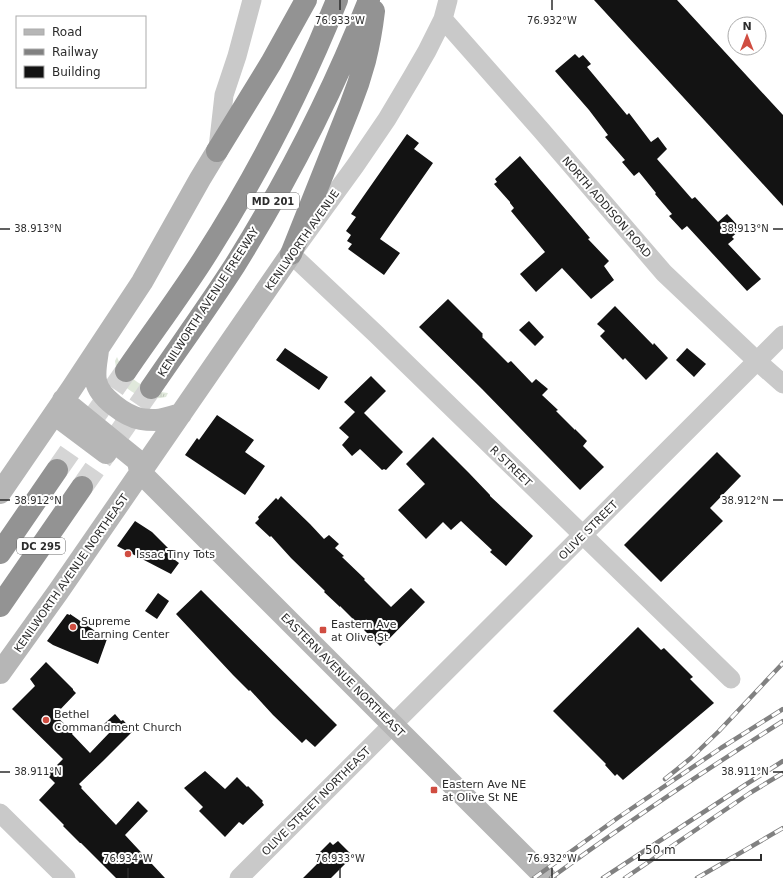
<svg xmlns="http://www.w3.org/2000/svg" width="783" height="878" font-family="'DejaVu Sans',sans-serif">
  <defs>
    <pattern id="grass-tufts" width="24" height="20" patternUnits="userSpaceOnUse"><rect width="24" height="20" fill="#e0e8db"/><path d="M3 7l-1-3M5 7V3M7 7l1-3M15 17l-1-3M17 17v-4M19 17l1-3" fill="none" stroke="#c0c7bc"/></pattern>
  </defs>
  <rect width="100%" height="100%" fill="#fff"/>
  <!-- grass -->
  <path fill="url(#grass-tufts)" d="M117 357C125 378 147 391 168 393L166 397C149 401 131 396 121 381 117 375 116 368 115 361Z"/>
  <!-- building -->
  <path fill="#131313" d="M594 0H677L783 115V206Z
    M575 54 579 58 583 55 591 64 587 67 627 115 629 113 651 142 658 137 667 149 657 159 692 199 695 197 718 222 727 214 741 229 732 237 734 239 728 244 761 279 747 291 687 226 682 230 669 216 672 214 655 194 656 193 639 172 634 176 622 162 625 160 605 137 608 135 589 110 555 71Z
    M407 134 419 143 414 149 433 163 380 239 400 253 384 275 348 249 352 244 347 241 351 235 346 231 356 217 351 214Z
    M520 156 590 238 588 239 609 261 604 266 614 280 591 299 562 268 536 292 520 274 545 252 511 211 514 208 510 203V202L494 184 497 182 495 179Z
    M448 299 483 334 482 335 483 336 482 337 508 363 511 361 532 383 536 379 548 389 542 395 558 410 556 411 575 430V429L587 441 583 446 604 467 580 490 482 389 419 327Z
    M615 306 653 345 654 343 668 358 646 380 625 358 623 360 600 336 605 331 597 324Z
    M529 321 544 337 535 346 519 330Z
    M285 348 328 377 319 390 276 360Z
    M687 348 706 364 694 377 676 360Z
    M371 376 386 391 364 413 403 452 386 470 384 469 382 470 360 449 352 456 342 445 349 437 339 428 355 412 344 402Z
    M217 415 254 440 245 452 265 466 245 495 185 455 197 438 199 440Z
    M433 437 469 473 490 495V496L533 536 506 566 490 552 492 550 461 521 451 530 443 522 426 539 398 510 425 484 406 464Z
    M717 452 741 476 710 508 723 521 661 582 624 545Z
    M281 496 310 524 324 539 329 535 339 544 335 548 344 556 342 557 365 579 364 580 391 607 411 588 425 602 385 643 384 642 380 646 340 606V607L324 592 325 591 291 558 271 536 270 537 255 523 259 519 258 517 276 498 278 500Z
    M135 521 152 532 177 557 175 560 179 563 171 574 117 546Z
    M201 590 337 725 315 747 306 739 302 743 273 715 250 690 249 691 233 675 176 614Z
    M158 593 169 601 157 619 145 611Z
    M67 614 70 615V614L107 639 98 664 53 645 47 641Z
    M638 627 661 650 664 648 693 677 690 679 714 703 623 780 617 774 615 776 605 765 606 764 553 711Z
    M46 662 73 689V690L76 693 55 715 73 732 72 734 90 753 111 731 104 724 115 714 121 721 123 720 133 731 103 761 79 784 82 787 81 788 116 825 138 801 148 811 125 835 165 878H116L81 843H80L63 826 64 825 39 800 55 783 47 775 63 759 12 709 35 686 30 679Z
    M205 771 225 789 237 777 247 787 248 786 263 801 262 802 264 805 243 825 239 822 225 837 199 811 203 807 184 788Z
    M338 841 353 856 331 878H303L317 864 315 862 320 858 317 855 330 842 333 845Z"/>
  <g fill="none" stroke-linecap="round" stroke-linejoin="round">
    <!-- motorway-tunnel -->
    <path stroke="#d5d5d5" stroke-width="22" stroke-dasharray="22 11" stroke-linecap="butt" d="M57 470 126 371
      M82 487 151 388"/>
    <!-- minor -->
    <path stroke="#c9c9c9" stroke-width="19" d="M448 0 443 19 427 51 412 77 387 119 355 166 291 254 376 334 731 679
      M443 19 541 130 664 273 757 361 783 384
      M218 148 224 95 237 56 252 0
      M0 813 66 878
      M239 878 783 335"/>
    <!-- secondary -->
    <path stroke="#b6b6b6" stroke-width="22" d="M98 350C97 360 94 371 96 381 99 397 125 416 141 419 146 420 152 420 157 420 165 419 173 416 181 414
      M63 400 138 461 140 472 546 878
      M54 414 106 453
      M0 493 72 388 142 282 200 179 217 151
      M0 673 58 592 291 254"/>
    <!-- motorway -->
    <path stroke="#939393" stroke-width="22" d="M217 151 271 63 306 0
      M291 254 350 106C356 91 361 76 365 61 369 45 372 28 374 11
      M126 371C152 333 179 297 204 258 256 177 301 90 337 0
      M151 388C179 347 208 307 235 265 287 181 333 92 369 0
      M0 553 57 470
      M0 606 82 487"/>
    <defs>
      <path id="rail" d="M665 779 691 758 719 731 783 663
        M534 878 619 817 721 748 783 709
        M551 878C626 823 704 771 783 721
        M603 878 745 785 783 761
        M625 878 750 793 783 773
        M697 878 783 828"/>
    </defs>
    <!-- rail casing -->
    <use href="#rail" stroke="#818181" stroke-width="4.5"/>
    <!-- rail -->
    <use href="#rail" stroke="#fff" stroke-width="3" stroke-dasharray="9" stroke-linecap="butt"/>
  </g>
  <!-- ticks -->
  <path fill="none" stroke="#2c2c2c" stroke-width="1.5" d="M340 0V10M552 0V10M0 229H10M773 229H783M0 500H10M773 500H783M0 772H10M773 772H783M128 868V878M340 868V878M552 868V878"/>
  <!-- markers -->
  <g fill="#d04d41" stroke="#fff" stroke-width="1.5">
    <circle cx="128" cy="554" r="4"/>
    <circle cx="73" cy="627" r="4"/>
    <rect x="319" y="626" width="8" height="8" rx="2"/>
    <circle cx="46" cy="720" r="4"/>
    <rect x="430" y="786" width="8" height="8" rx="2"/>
  </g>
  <g text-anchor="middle" stroke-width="4" stroke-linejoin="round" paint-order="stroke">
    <!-- shield labels -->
    <g fill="#fff" stroke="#6b6b6b" stroke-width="1">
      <rect x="247" y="193" width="52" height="16" rx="3"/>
      <rect x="17" y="538" width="48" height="16" rx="3"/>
    </g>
    <g font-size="10" font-weight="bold" fill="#2c2c2c">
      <text x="273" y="205">MD 201</text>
      <text x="41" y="550">DC 295</text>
    </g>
    <!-- street labels -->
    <g font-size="11" fill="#2c2c2c" stroke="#fff">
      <text transform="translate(607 207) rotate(49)" y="4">NORTH ADDISON ROAD</text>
      <text transform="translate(302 240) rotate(-55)" y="4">KENILWORTH AVENUE</text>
      <text transform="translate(208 302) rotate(-57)" y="4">KENILWORTH AVENUE FREEWAY</text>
      <text transform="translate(511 466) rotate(44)" y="4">R STREET</text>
      <text transform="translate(588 530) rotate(-45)" y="4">OLIVE STREET</text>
      <text transform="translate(71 573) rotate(-55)" y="4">KENILWORTH AVENUE NORTHEAST</text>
      <text transform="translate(343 675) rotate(45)" y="4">EASTERN AVENUE NORTHEAST</text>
      <text transform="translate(316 801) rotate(-45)" y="4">OLIVE STREET NORTHEAST</text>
    </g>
    <!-- poi labels -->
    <g font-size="11" fill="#2c2c2c" stroke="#fff" text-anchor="start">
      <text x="136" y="558">Issac Tiny Tots</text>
      <text x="81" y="625">Supreme<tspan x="81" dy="13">Learning Center</tspan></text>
      <text x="331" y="628">Eastern Ave<tspan x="331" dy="13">at Olive St</tspan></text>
      <text x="54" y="718">Bethel<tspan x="54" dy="13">Commandment Church</tspan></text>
      <text x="442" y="788">Eastern Ave NE<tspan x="442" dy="13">at Olive St NE</tspan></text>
    </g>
  </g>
  <g font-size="10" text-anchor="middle" fill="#2c2c2c" stroke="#fff" stroke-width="4" stroke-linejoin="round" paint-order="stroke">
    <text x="340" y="24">76.933°W</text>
    <text x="552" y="24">76.932°W</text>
    <text x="38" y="232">38.913°N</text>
    <text x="745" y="232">38.913°N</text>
    <text x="38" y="504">38.912°N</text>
    <text x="745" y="504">38.912°N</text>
    <text x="38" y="775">38.911°N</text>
    <text x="745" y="775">38.911°N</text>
    <text x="128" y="862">76.934°W</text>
    <text x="340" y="862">76.933°W</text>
    <text x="552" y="862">76.932°W</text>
  </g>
  <!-- legend -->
  <rect x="16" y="16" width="130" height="72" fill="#ffffff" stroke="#ababab"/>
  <rect x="24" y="29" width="20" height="6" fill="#b6b6b6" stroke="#ababab"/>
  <text x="52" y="36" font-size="12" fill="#2c2c2c">Road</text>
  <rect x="24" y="49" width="20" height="6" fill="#818181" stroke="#ababab"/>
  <text x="52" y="56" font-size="12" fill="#2c2c2c">Railway</text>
  <rect x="24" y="66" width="20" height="12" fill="#131313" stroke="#ababab"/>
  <text x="52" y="76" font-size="12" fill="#2c2c2c">Building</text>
  <!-- north arrow -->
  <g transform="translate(747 36)"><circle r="19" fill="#ffffff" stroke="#ababab"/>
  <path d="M0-3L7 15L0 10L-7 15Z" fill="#d04d41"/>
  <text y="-6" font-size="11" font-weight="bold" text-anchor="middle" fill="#2c2c2c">N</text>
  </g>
  <!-- scale -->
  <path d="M639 854v6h122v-6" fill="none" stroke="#2c2c2c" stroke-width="2"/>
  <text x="645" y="854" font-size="12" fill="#2c2c2c" stroke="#ffffff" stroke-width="3" paint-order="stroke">50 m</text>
</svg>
